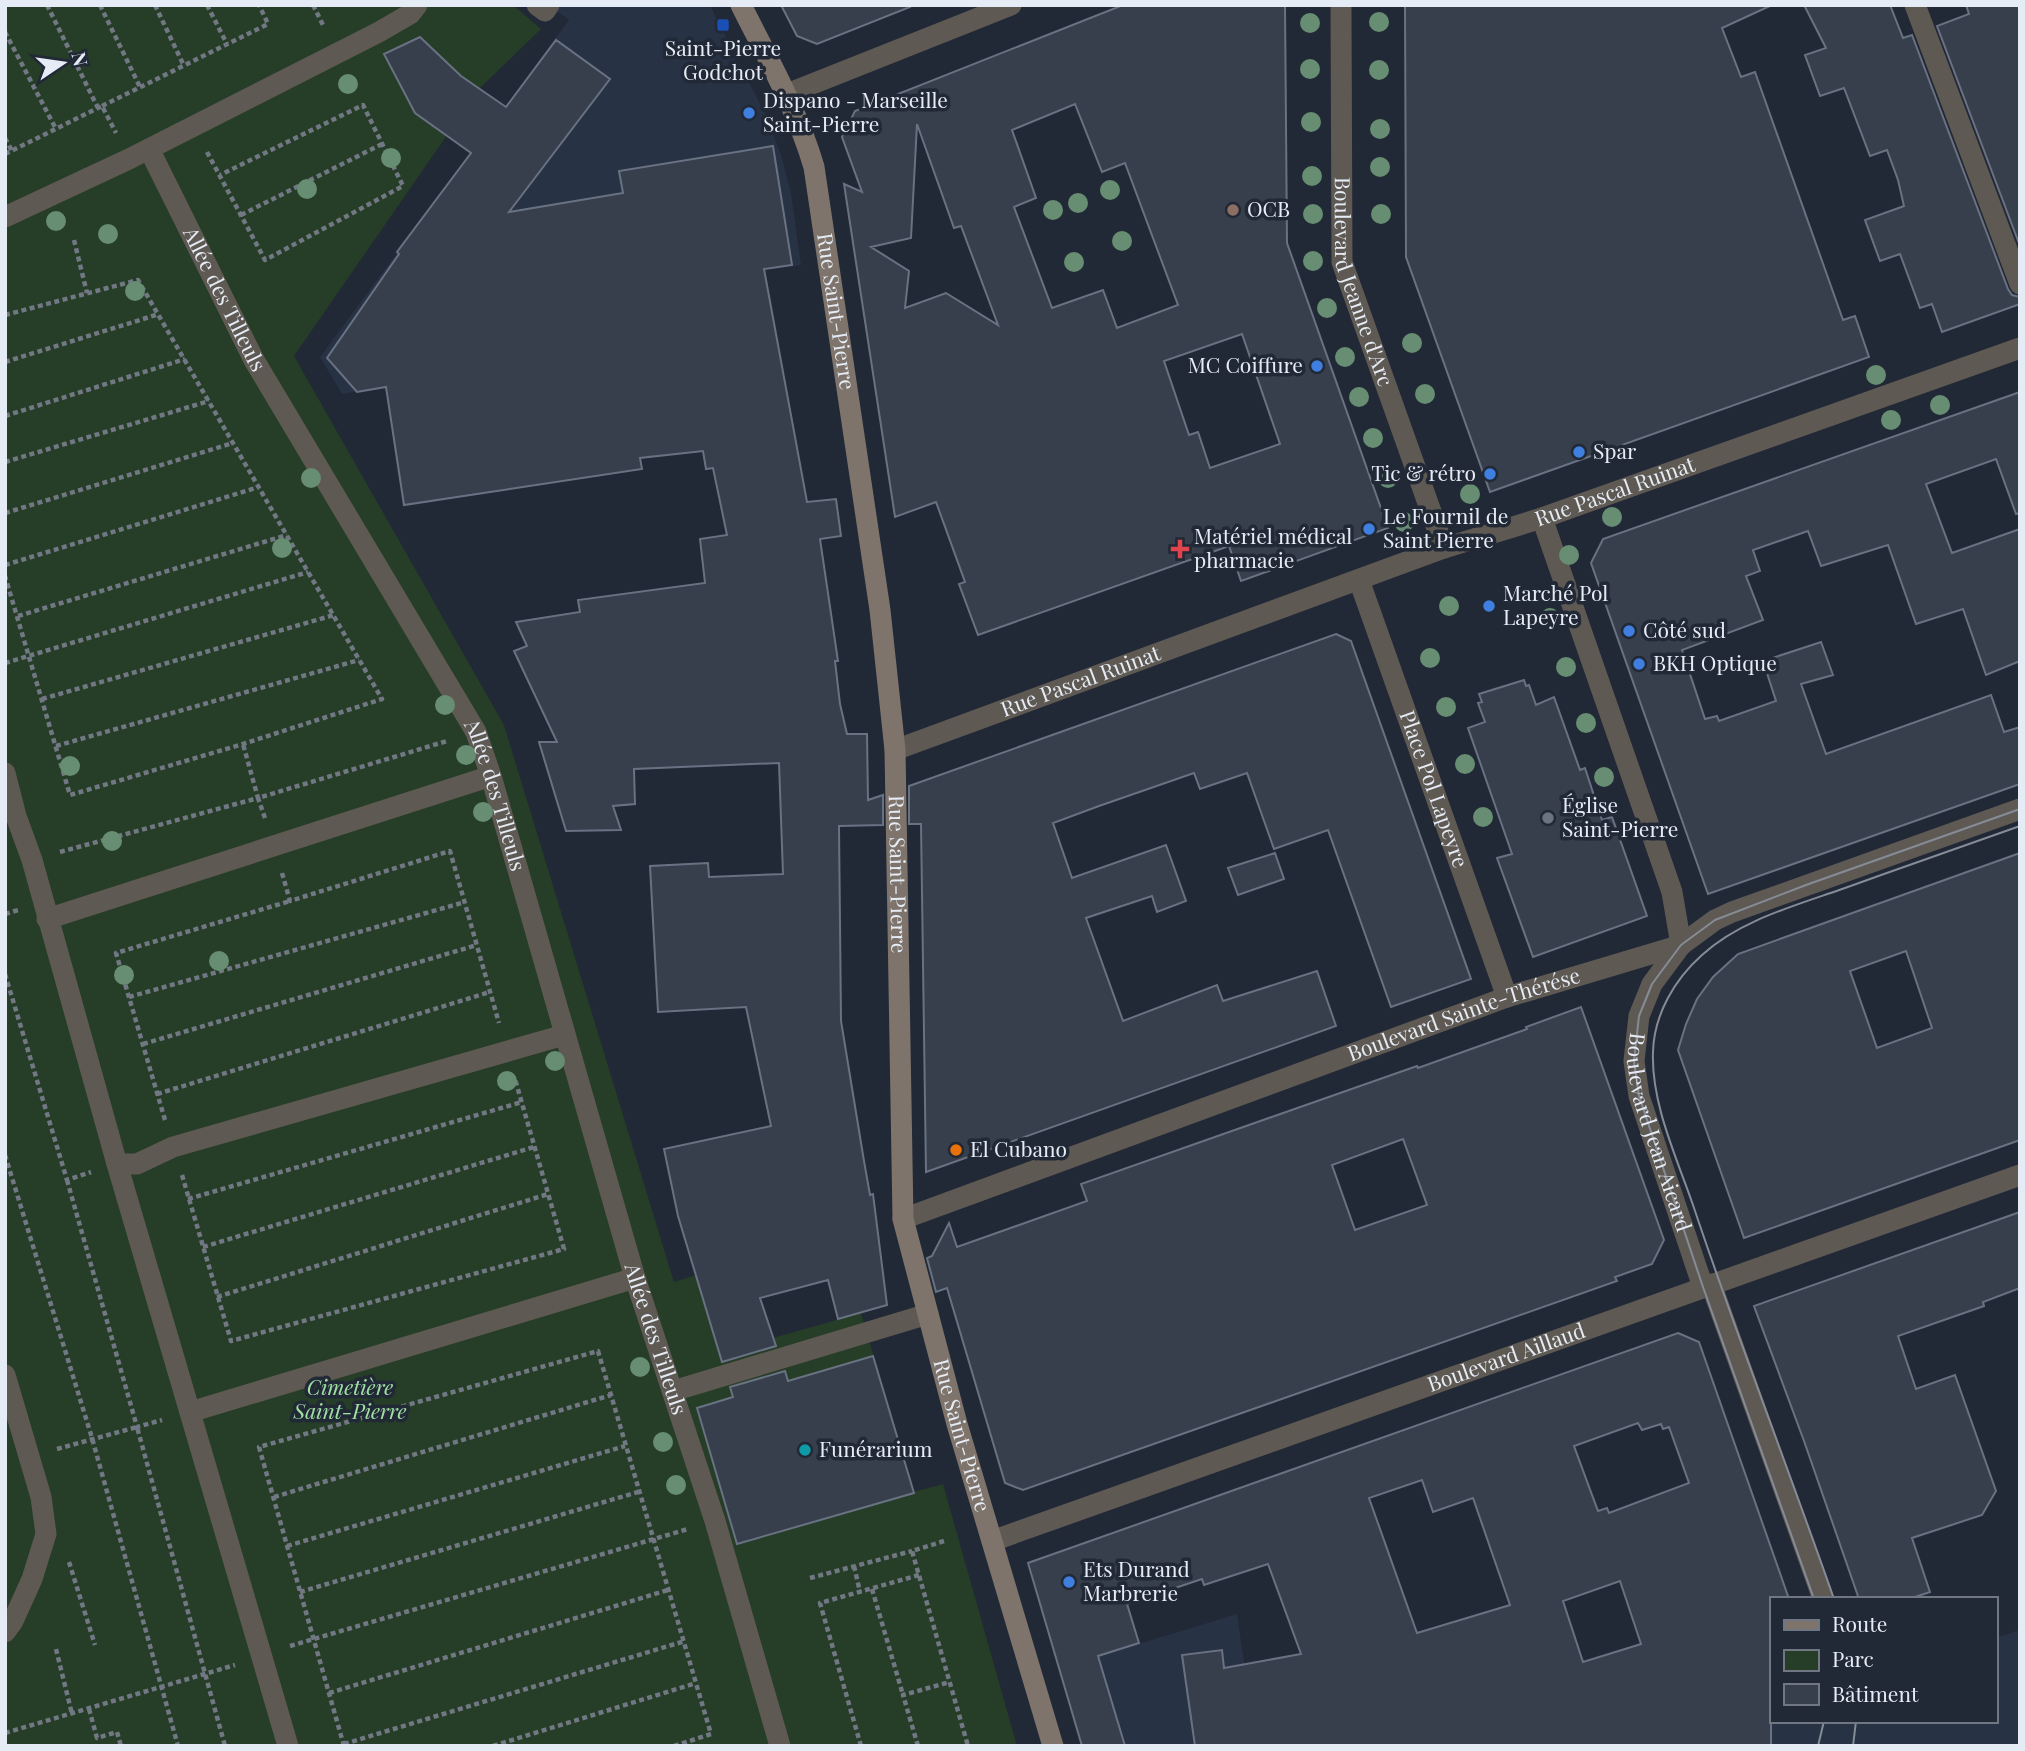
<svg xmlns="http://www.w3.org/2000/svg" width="2025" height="1751" font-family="'Playfair Display',serif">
  <rect width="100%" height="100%" fill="#212836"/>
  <!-- built -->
  <path fill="#273245" d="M561 5H710L766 116 781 155 791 193 801 265 639 290 647 345 342 394 320 357 569 20 556 11Z
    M1237 1614 1248 1689 1589 1680 1771 1639V1721H1995V1638L2020 1630V1746H1082L1059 1668Z"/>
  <!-- green -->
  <path fill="#263d27" d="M5 5H513L541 29 479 89 294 356 504 725 674 1282 696 1275 720 1353 861 1313 913 1492 943 1484 1017 1746H5Z"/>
  <!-- building -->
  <path fill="#373f4d" stroke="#697282" stroke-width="2" fill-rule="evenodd" d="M781 5H909L910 7 817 44 797 36Z
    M1123 5H1285L1287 243 1388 528 1241 581 1229 546 978 635 959 584 965 582 936 502 895 517 844 184 862 192 842 137 855 111ZM1075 104 1102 172 1125 163 1178 305 1117 328 1103 290 1052 308 1014 207 1036 198 1012 130ZM917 124 954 228 961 226 998 325 946 293 905 308 909 271 871 247 911 238ZM1242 334 1280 444 1210 468 1198 432 1189 435 1164 361Z
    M1405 5H1772L1722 28 1741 77 1755 72 1843 320 1855 316 1869 357 1490 492 1406 257Z
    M1804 5H1890L1903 38 1912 35 2008 289 2012 295 2020 297V304L1942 332 1932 304 1920 308 1900 254 1880 261 1865 220 1904 206 1898 180 1887 150 1870 156 1844 88 1820 96 1805 55 1826 48Z
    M1966 5H2020V246L1937 26 1969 14Z
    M420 37 461 76 506 107 556 40 610 79 509 212 623 193 619 171 773 146 792 265 764 269 807 502 836 499 841 536 820 539 838 661H835L840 704 847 734H867L868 800 883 795V825L839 826 841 1021 864 1161 870 1195 873 1194 887 1305 838 1319 828 1280 760 1298 776 1346 722 1362 678 1216 664 1149 771 1126 746 1007 658 1012 650 866 708 863 709 877 783 874 779 763 634 769 635 804 613 806 621 830 566 831 539 742H557L514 651 527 646 516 622 580 612 578 600 705 583 700 539 727 535 713 468 706 469 703 451 640 458 642 469 404 505 386 387 357 392 327 358 399 254 397 252 471 153 415 113 384 54Z
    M2020 392V513L2016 514 1996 459 1926 484 1952 553 2020 529V661L1986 675 1963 609 1916 624 1888 545 1821 566 1808 531 1753 550 1760 571 1746 576 1763 620 1682 650 1705 719 1717 716 1719 721 1776 701 1763 661 1821 642 1833 675 1801 684 1826 754 1991 695 2004 732 2020 727V784L1708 894 1591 563 1603 539Z
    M1336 634 1351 641 1471 979 1391 1007 1328 830 1274 849 1247 773 1200 789 1194 773 1099 806 1053 823 1072 878 1166 845 1186 901 1157 912 1152 896 1086 918 1123 1021 1217 985 1223 1001 1317 971 1336 1026 926 1172 921 824H909V786Z
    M1524 680 1526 686 1529 685 1536 705 1554 697 1580 770 1585 768 1602 820 1612 817 1647 916 1533 957 1497 858 1512 854 1468 728 1485 722 1478 703 1482 702 1479 694Z
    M1275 853 1284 879 1238 895 1228 868Z
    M2020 853V1140L1744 1238 1678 1050 1686 1024 1697 999 1713 977 1738 954ZM1906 951 1932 1028 1877 1048 1850 971Z
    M1581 1007 1664 1240 1652 1264 1615 1277 1617 1281 1023 1490 1005 1483 947 1288 936 1292 927 1258 932 1256 949 1223 957 1247 1087 1201 1081 1184 1417 1066 1418 1068 1527 1029 1526 1027ZM1403 1139 1427 1205 1355 1230 1332 1165Z
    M2020 1212V1288L1983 1302 1984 1306 1898 1336 1916 1389 1955 1375 1996 1491 1982 1515 1912 1538 1930 1592 1909 1599H1859L1804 1441 1754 1306Z
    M1678 1333 1699 1342 1789 1599H1771V1746H1195L1182 1655 1222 1650 1224 1668 1301 1654 1268 1564 1204 1585 1202 1579 1127 1604 1139 1643 1098 1656 1125 1746H1082L1028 1563ZM1638 1423 1642 1430 1661 1424 1663 1429 1669 1427 1689 1483 1609 1513 1607 1508 1598 1511 1574 1446ZM1422 1480 1433 1512 1473 1498 1510 1605 1417 1633 1369 1498ZM1620 1581 1641 1644 1583 1662 1563 1601Z
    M873 1356 914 1493 737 1544 697 1408 733 1397 730 1387 785 1371 788 1381Z"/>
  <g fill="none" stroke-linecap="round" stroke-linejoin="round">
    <!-- path -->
    <path stroke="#717883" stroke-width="4.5" stroke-dasharray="5 3.5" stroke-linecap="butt" d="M47 5 98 108
      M100 5 140 87
      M155 5 184 66
      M207 5 227 44
      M313 5 324 27
      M5 32 56 129
      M102 106 268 24 259 5
      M5 138 12 151
      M207 152 265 260 403 186 363 105 220 175
      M5 154 102 106 116 133
      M241 215 382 144
      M74 240 87 293
      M5 315 138 280 382 699 243 744 70 795 5 576
      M5 362 159 314
      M5 416 185 359
      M5 462 209 401
      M5 513 233 443
      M5 565 259 487
      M18 616 287 535
      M5 663 308 572
      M42 699 334 615
      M56 746 359 660
      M265 818 258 798 447 741
      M60 852 258 798 243 744
      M282 873 290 901 450 851 499 1023
      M5 914 18 910
      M5 974 67 1180 91 1172
      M129 997 465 902
      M143 1044 477 945
      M157 1094 490 992
      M165 1120 116 953 290 901
      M5 1155 92 1438 178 1746
      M182 1175 231 1341 564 1249 515 1079
      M67 1180 137 1427 162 1420
      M188 1199 522 1102
      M203 1247 534 1147
      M217 1297 548 1194
      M57 1449 137 1427 225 1746
      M274 1497 611 1395
      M944 1541 912 1551 968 1746
      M287 1546 625 1446
      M69 1562 95 1645
      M854 1566 860 1592
      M810 1578 912 1551
      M872 1589 903 1695
      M300 1592 638 1492
      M290 1646 688 1529
      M56 1649 72 1714
      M329 1693 668 1590
      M89 1709 97 1738 117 1732 121 1746
      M5 1733 235 1665
      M344 1744 685 1641
      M344 1746 259 1447 598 1351 711 1734 674 1746
      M493 1746 696 1683
      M861 1746 820 1603 919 1575
      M918 1746 903 1695 950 1682"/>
    <!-- service -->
    <g stroke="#5f5953" stroke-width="21">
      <path d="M537 5 545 11 549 5"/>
      <path id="s1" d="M149 149 254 360 476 732 491 776 635 1278 715 1521 780 1746"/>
      <path d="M5 217 129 159 379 32 410 14 417 5"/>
      <path d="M5 773 16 816 32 860 117 1164 288 1746"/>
      <path d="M47 919 491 776"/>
      <path d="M117 1164H137L173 1147 564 1035"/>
      <path d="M5 1375 41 1497 46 1534 32 1579 13 1621 5 1632"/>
      <path d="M673 1391 928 1314"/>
      <path d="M190 1412 635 1278"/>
    </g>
    <!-- minor -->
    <g stroke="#5f5953" stroke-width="21">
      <path id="s2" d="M1341 5 1342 262 1444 548"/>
      <path d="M787 94 1011 5"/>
      <path d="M1542 518 1672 892 1681 945"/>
      <path id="s3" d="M1359 580 1507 997"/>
      <path id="s4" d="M1681 945 1652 984 1639 1016 1634 1061 1639 1096 1703 1287"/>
      <path id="s5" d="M903 1219 1507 997 1681 945 1715 920 1732 912 2020 809"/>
      <path d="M1711 1284 1823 1599"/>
      <path id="s6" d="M992 1541 2020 1175"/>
    </g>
    <!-- tertiary -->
    <g stroke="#5f5953" stroke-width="21">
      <path d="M1915 5 2020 284"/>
      <path id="s7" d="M895 750 1444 548 1542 518 2020 348"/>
    </g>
    <!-- secondary -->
    <path stroke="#7e746b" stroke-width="21" id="s8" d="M741 5C768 59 797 109 814 167L880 610 895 750 903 1219 957 1424 1053 1746"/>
    <!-- tram -->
    <path stroke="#858c97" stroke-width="2" d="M1814 1599 1703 1287 1639 1096 1634 1061 1639 1016 1652 984 1681 945 1715 920 1806 885 2020 809
      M1834 1599C1788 1467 1737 1337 1693 1205 1676 1156 1651 1103 1653 1052 1654 1014 1675 979 1702 955 1740 920 1797 905 1845 888 1903 867 1961 847 2020 826
      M1818 1746 1824 1721
      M1853 1746 1856 1721"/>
  </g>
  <!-- trees -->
  <g fill="#678d72">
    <circle cx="1379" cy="22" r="10"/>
    <circle cx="1310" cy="23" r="10"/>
    <circle cx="1310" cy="69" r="10"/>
    <circle cx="1379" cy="70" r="10"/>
    <circle cx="348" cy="84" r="10"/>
    <circle cx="1311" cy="122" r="10"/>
    <circle cx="1380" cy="129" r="10"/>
    <circle cx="391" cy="158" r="10"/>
    <circle cx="1380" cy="167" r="10"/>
    <circle cx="1312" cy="176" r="10"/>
    <circle cx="307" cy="189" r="10"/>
    <circle cx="1110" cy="190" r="10"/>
    <circle cx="1078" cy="203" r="10"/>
    <circle cx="1053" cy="210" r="10"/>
    <circle cx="1313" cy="214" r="10"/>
    <circle cx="1381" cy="214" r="10"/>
    <circle cx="56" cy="221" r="10"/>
    <circle cx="108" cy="234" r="10"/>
    <circle cx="1122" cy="241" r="10"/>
    <circle cx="1313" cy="261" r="10"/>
    <circle cx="1074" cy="262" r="10"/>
    <circle cx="135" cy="291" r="10"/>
    <circle cx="1327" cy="308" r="10"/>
    <circle cx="1412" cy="343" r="10"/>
    <circle cx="1345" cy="357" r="10"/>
    <circle cx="1876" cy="375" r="10"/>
    <circle cx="1425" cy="394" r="10"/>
    <circle cx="1359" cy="397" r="10"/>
    <circle cx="1940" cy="405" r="10"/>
    <circle cx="1891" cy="420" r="10"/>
    <circle cx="1373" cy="438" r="10"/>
    <circle cx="311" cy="478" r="10"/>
    <circle cx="1388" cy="478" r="10"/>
    <circle cx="1470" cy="494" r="10"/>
    <circle cx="1612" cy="517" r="10"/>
    <circle cx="1404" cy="522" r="10"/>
    <circle cx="282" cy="548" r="10"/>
    <circle cx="1569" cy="555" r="10"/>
    <circle cx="1449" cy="606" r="10"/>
    <circle cx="1550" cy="618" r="10"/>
    <circle cx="1430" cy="658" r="10"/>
    <circle cx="1566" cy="667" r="10"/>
    <circle cx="445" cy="705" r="10"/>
    <circle cx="1446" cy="707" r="10"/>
    <circle cx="1586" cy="723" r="10"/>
    <circle cx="466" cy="755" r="10"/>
    <circle cx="1465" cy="764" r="10"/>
    <circle cx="70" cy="766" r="10"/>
    <circle cx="1604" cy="777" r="10"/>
    <circle cx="483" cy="812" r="10"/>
    <circle cx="1483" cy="817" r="10"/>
    <circle cx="112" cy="841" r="10"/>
    <circle cx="219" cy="961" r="10"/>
    <circle cx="124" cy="975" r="10"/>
    <circle cx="555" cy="1061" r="10"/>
    <circle cx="507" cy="1081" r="10"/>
    <circle cx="640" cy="1367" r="10"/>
    <circle cx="663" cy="1442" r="10"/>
    <circle cx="676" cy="1485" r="10"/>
  </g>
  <!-- markers -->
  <rect fill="#1a4fb4" stroke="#212836" stroke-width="2.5" x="716" y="18" width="14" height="14" rx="3.5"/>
  <g fill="#3f7fe0" stroke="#212836" stroke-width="2.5">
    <circle cx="749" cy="113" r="7"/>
    <circle cx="1317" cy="366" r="7"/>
    <circle cx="1579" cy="452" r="7"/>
    <circle cx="1490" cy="474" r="7"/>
    <circle cx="1369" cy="529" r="7"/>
    <circle cx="1489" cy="606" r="7"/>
    <circle cx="1629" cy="631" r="7"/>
    <circle cx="1639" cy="664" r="7"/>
    <circle cx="1069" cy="1582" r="7"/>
  </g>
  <circle fill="#8d6e63" stroke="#212836" stroke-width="2.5" cx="1233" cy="210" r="7"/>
  <path fill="#e0444e" stroke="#212836" stroke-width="2.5" d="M1176.5 538.5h7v7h7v7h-7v7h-7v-7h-7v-7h7z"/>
  <circle fill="#6b7280" stroke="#212836" stroke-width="2.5" cx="1548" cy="818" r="7"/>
  <circle fill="#e8710a" stroke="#212836" stroke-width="2.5" cx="956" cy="1150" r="7"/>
  <circle fill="#0f9aa8" stroke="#212836" stroke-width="2.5" cx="805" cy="1450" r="7"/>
  <g text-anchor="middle" stroke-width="7" stroke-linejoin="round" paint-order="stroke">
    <!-- poi labels -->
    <g font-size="21" fill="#e6ecf5" stroke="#212836" text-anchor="start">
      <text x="723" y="56" text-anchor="middle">Saint-Pierre<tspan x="723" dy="24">Godchot</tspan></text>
      <text x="763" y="108">Dispano - Marseille<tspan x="763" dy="24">Saint-Pierre</tspan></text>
      <text x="1247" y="217">OCB</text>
      <text x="1303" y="373" text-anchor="end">MC Coiffure</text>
      <text x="1593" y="459">Spar</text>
      <text x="1476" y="481" text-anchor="end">Tic &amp; rétro</text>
      <text x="1383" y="524">Le Fournil de<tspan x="1383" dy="24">Saint Pierre</tspan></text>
      <text x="1194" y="544">Matériel médical<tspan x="1194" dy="24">pharmacie</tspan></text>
      <text x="1503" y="601">Marché Pol<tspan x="1503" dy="24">Lapeyre</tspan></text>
      <text x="1643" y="638">Côté sud</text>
      <text x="1653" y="671">BKH Optique</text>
      <text x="1562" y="813">Église<tspan x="1562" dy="24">Saint-Pierre</tspan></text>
      <text x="970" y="1157">El Cubano</text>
      <text x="819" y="1457">Funérarium</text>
      <text x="1083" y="1577">Ets Durand<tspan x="1083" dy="24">Marbrerie</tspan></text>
    </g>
    <!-- street labels -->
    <g font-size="21" fill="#e6ecf5" stroke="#212836">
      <text dy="7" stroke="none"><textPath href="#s2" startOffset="280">Boulevard Jeanne d'Arc</textPath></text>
      <text dy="7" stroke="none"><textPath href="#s1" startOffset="168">Allée des Tilleuls</textPath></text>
      <text dy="7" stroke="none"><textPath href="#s8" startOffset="324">Rue Saint-Pierre</textPath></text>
      <text dy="7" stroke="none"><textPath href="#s7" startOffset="765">Rue Pascal Ruinat</textPath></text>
      <text dy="7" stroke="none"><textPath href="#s7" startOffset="198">Rue Pascal Ruinat</textPath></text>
      <text dy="7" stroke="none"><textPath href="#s3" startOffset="222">Place Pol Lapeyre</textPath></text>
      <text dy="7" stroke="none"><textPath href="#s1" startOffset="735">Allée des Tilleuls</textPath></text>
      <text dy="7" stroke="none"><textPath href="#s8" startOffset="891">Rue Saint-Pierre</textPath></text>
      <text dy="7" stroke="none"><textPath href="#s5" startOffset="597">Boulevard Sainte-Thérése</textPath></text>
      <text dy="7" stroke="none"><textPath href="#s4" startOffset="203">Boulevard Jean Aicard</textPath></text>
      <text dy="7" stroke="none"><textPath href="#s1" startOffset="1302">Allée des Tilleuls</textPath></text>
      <text dy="7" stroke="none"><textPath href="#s6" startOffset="546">Boulevard Aillaud</textPath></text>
      <text dy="7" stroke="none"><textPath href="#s8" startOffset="1460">Rue Saint-Pierre</textPath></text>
    </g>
    <!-- park labels -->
    <g font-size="21" font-style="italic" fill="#a1e0a3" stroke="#212836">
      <text x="350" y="1395">Cimetière<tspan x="350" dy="24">Saint-Pierre</tspan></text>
    </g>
  </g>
  <!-- border -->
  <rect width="2025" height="1751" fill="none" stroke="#e6ecf5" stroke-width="14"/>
  <!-- legend -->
  <rect x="1770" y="1597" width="228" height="126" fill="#212836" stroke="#707682" stroke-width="2"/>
  <rect x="1784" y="1620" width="35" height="10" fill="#7e746b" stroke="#707682" stroke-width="2"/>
  <text x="1832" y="1632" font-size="21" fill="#e6ecf5">Route</text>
  <rect x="1784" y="1650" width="35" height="21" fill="#263d27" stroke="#707682" stroke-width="2"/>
  <text x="1832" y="1667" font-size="21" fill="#e6ecf5">Parc</text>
  <rect x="1784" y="1684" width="35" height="21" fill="#373f4d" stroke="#707682" stroke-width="2"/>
  <text x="1832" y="1702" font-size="21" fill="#e6ecf5">Bâtiment</text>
  <!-- north arrow -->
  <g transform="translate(63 63) rotate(77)" stroke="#212836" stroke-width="5" paint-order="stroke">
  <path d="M0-5L12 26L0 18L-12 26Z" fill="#e6ecf5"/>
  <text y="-10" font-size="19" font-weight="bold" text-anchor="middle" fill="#e6ecf5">N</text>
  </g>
</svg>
